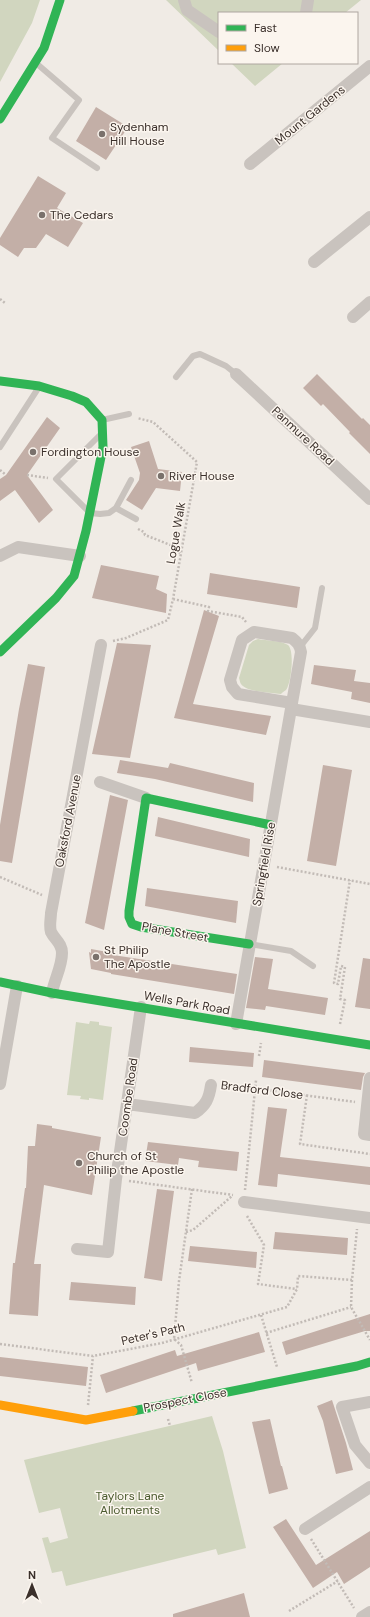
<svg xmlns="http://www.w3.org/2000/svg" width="370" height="1617" font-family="'DM Sans',sans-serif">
  <rect width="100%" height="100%" fill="#f0ebe5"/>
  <!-- green -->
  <path fill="#d1d6bf" d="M0 0H40L32 23 0 82Z
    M166 0H361L345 13H219V51Z
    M231 63H283L255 86Z
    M258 639C266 641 281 640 288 645 295 651 291 684 286 690 284 691 282 693 281 694 273 693 249 692 243 686 240 684 240 681 239 678L249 645 253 641Z
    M90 1021 99 1022V1025L112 1027 103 1100 89 1098V1100L80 1099 81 1096 67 1095 76 1022 89 1024Z
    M212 1416 223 1451 246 1548 218 1555 216 1549 66 1586 62 1571 52 1573 42 1538 48 1537 50 1543 68 1538 60 1508 39 1513 24 1460Z"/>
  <!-- building -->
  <path fill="#c3afa7" d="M96 107 128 127 106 160 76 141Z
    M38 176 66 193 57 208 83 223 68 247 46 234 36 248H24L18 257 0 245V238Z
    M317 374 362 419 363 418 370 425V454L349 433 350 432 323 404 321 406 303 388Z
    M47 417 60 428 27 475 53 510 39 523 15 490 0 501V479L6 475Z
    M149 441 158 469 182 472 180 491 156 488 142 510 126 500 139 480 140 473 131 447Z
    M101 565 159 576 156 589 167 594 166 613 92 598Z
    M210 573 300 587 297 608 207 594Z
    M204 610 219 616 193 704 271 716 266 735 174 718Z
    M117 643 151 645 130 758 92 754Z
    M28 664 45 667 12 863 0 861V825L19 709Z
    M314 665 356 670 354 681 370 683V703L351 699 352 692 311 684Z
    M120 760 168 768 170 763 254 783 253 802 155 779 117 773Z
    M323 765 352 770 336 866 307 861Z
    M110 795 128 800 104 930 85 923Z
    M158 817 250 839 249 857 155 836Z
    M147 888 238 901 236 923 145 906Z
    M91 949 113 953V955L237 974 234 994 111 974V973L91 969 89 952 91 953Z
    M255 957 273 959 268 989 328 998 325 1015 266 1006 265 1010 246 1008Z
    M363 958 370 959V1009L355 1007Z
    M190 1047 254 1053 253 1067 189 1062Z
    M264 1060 365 1073 363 1077 361 1090 262 1077Z
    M268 1107 287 1109 280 1157 370 1167V1185L278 1174 277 1187 258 1185Z
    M37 1124 52 1126V1128L101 1137 92 1195 44 1185 34 1264H41L38 1316 9 1314 13 1263H15L25 1188H26L28 1146H35Z
    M148 1142 239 1152 237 1171 198 1167 199 1161 179 1158 178 1165 145 1161Z
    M157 1189 174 1191 162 1281 144 1278Z
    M275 1232 348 1238 347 1255 273 1249Z
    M190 1246 257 1252 256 1268 188 1261Z
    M71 1282 136 1287 135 1305 69 1300Z
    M370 1314V1331H365L286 1355 282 1342Z
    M259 1332 265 1352 198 1371 196 1363 106 1393 100 1375 175 1350 177 1356Z
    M0 1357 88 1367 86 1386 0 1376Z
    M332 1400 346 1443 353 1470 336 1474 323 1421 317 1406Z
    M270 1419 281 1466H282L288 1489 269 1494 252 1422Z
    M286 1519 316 1565 370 1531V1567L344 1584 337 1572 313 1588 273 1527Z
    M244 1593 250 1617H173V1614Z"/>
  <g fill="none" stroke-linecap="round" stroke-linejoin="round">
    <!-- path -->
    <path stroke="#c2bbb6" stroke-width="2.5" stroke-dasharray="2 2" stroke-linecap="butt" d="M0 299 5 303
      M0 470 6 475
      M27 475 48 478
      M138 529 144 532 145 535 173 546 181 554
      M173 599 209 607 208 611 242 617 246 622
      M113 641 126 638 168 620 173 599 197 462 153 422 137 418
      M277 867 370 884
      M0 877 42 895
      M340 1024 345 1000 340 999 345 967 341 966 338 984 334 983 350 880
      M259 1056 261 1043
      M223 1084 355 1102
      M307 1095 300 1144 370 1154
      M129 1181 233 1195
      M192 1189 179 1281 174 1339 181 1345 192 1383
      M245 1190 256 1080
      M247 1216 264 1245 258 1284 297 1289
      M186 1232 193 1230 232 1196
      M352 1280 351 1307 370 1340
      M261 1315 277 1367
      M266 1333 351 1307
      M0 1344 93 1356 162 1343 287 1307 297 1289 298 1276 352 1280 357 1229
      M88 1405 93 1356
      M168 1419 170 1426
      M311 1539 354 1608
      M289 1611 338 1581"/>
    <!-- lane -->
    <path stroke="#c9c3be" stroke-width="6" d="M36 63 79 100 52 138 97 168
      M176 377 193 356 200 354 226 366 236 374
      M102 420 129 414
      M99 436 56 479 90 513 100 514 109 513 116 508 131 480
      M0 447 39 387
      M116 508 136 519
      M300 647 315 628 322 588
      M249 944 291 951 313 966"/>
    <!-- street -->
    <path stroke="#c9c3be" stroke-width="12" d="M184 0 187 10 219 32
      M306 13 308 0
      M250 164 370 66
      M314 262 370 217
      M353 317 370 302
      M236 374 370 499
      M0 556 18 547 80 556
      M254 632 292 638C297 642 300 645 301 652L292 703 238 694 232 687 230 680 242 640Z
      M291 709 370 722
      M100 782 146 798
      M52 993C54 980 62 967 62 953 62 943 55 940 51 932 49 926 51 918 51 913L101 645
      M236 1024 292 703
      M370 1078 364 1134 370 1135
      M0 1084 17 986
      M127 1104 195 1113C206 1105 209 1099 211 1085
      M244 1202 370 1218
      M77 1249 108 1252 116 1179 141 1007
      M370 1402 342 1407 355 1445 370 1463
      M305 1529 370 1487
      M362 1617 370 1612"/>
    <!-- fast -->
    <path stroke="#30b455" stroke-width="9" d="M0 119 44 48 60 0
      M0 381 39 386 72 396 86 402 102 420 103 447 86 531 74 576 56 598 0 652
      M249 944 141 927 132 924 129 917V911L146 798 271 825
      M0 982 52 993 370 1045
      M133 1411 357 1366 370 1362"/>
    <!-- slow -->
    <path stroke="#ff9f0a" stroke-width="9" d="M0 1405 86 1420 133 1411"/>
  </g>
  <!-- markers -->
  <g fill="#7a716c" stroke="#fbf5ee" stroke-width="1.5">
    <circle cx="102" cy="134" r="4"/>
    <circle cx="42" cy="215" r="4"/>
    <circle cx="33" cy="452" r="4"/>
    <circle cx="161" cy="476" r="4"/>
    <circle cx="96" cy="957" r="4"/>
    <circle cx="79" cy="1163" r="4"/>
  </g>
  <g text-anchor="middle" stroke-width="3" stroke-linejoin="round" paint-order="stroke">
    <!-- street labels -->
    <g font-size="12" fill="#3b302b" stroke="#fbf5ee">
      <text transform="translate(310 115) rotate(-39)" y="4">Mount Gardens</text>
      <text transform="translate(303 436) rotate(43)" y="4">Panmure Road</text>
      <text transform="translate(176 533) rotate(-80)" y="4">Logue Walk</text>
      <text transform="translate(68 821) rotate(-79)" y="4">Oaksford Avenue</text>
      <text transform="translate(264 864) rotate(-80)" y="4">Springfield Rise</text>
      <text transform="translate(175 932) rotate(10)" y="4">Plane Street</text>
      <text transform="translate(187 1003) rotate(10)" y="4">Wells Park Road</text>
      <text transform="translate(262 1090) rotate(7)" y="4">Bradford Close</text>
      <text transform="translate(128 1097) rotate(-82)" y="4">Coombe Road</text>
      <text transform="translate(153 1334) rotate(-13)" y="4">Peter's Path</text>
      <text transform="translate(185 1400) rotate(-11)" y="4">Prospect Close</text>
    </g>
    <!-- poi labels -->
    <g font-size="12" fill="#3b302b" stroke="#fbf5ee" text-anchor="start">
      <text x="110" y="131">Sydenham<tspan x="110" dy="14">Hill House</tspan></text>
      <text x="50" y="219">The Cedars</text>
      <text x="41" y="456">Fordington House</text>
      <text x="169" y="480">River House</text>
      <text x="104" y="954">St Philip<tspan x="104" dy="14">The Apostle</tspan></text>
      <text x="87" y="1160">Church of St<tspan x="87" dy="14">Philip the Apostle</tspan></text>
    </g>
    <!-- park labels -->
    <g font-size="12" fill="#4a5a2e" stroke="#fbf5ee">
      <text x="130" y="1500">Taylors Lane<tspan x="130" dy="14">Allotments</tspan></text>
    </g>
  </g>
  <!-- legend -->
  <rect x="218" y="12" width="140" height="52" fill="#fbf5ee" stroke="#aea6a0"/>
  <rect x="226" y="25" width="20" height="6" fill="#30b455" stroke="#aea6a0"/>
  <text x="254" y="32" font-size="12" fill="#3b302b">Fast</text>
  <rect x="226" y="45" width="20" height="6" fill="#ff9f0a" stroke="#aea6a0"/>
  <text x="254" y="52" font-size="12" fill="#3b302b">Slow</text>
  <!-- north arrow -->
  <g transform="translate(32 1585)" stroke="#fbf5ee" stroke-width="3" paint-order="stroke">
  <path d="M0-3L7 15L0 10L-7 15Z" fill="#3b302b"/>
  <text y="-6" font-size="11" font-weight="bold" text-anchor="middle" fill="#3b302b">N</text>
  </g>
</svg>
